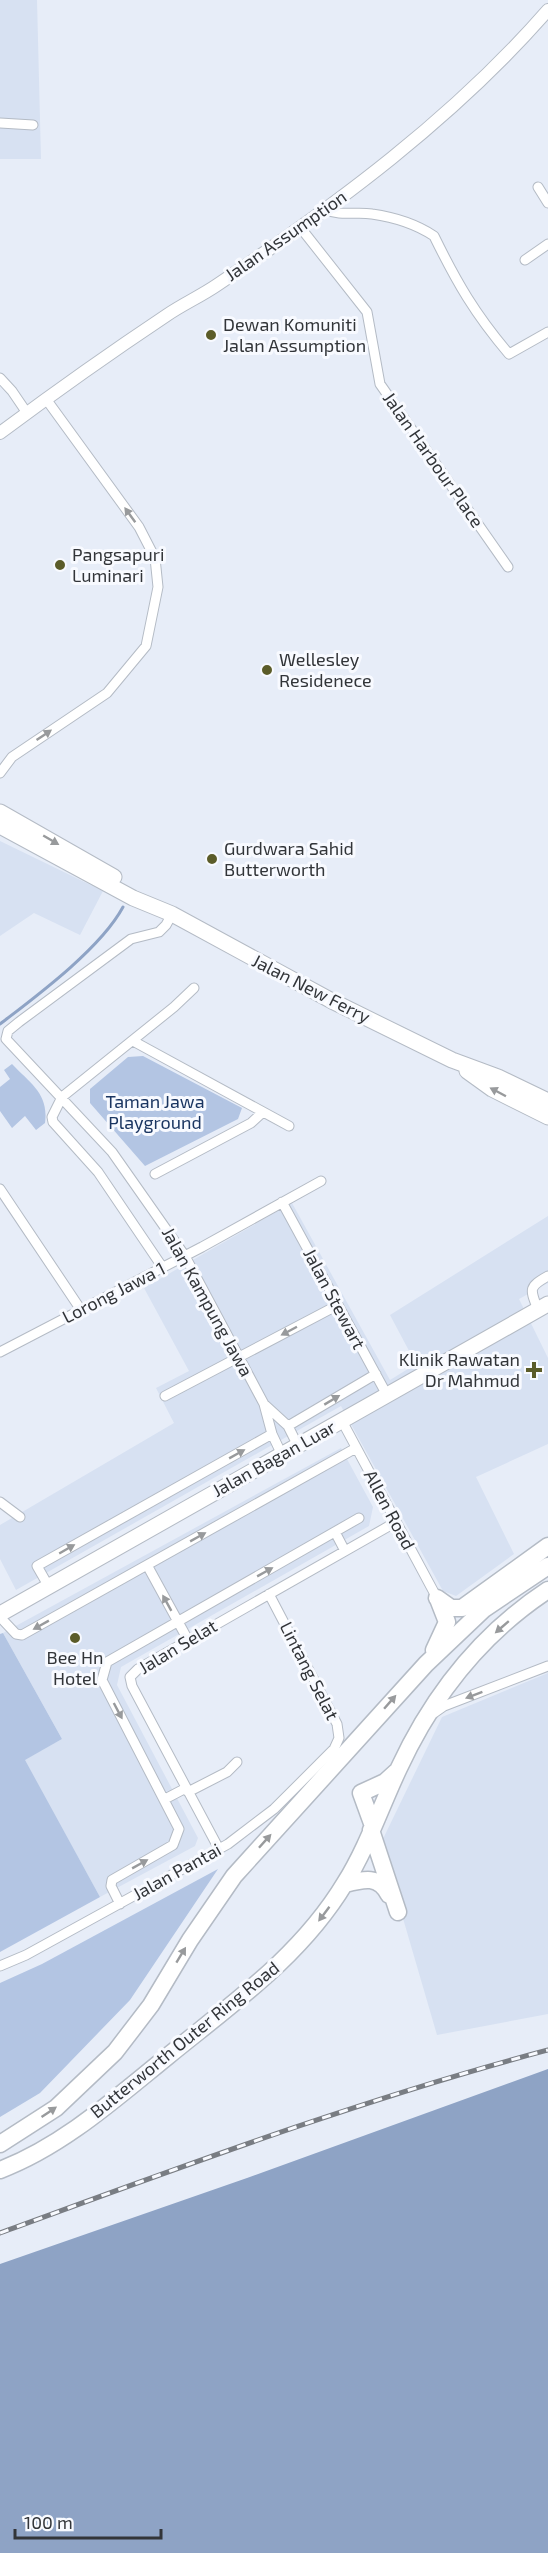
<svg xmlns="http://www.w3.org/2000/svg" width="548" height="2553" font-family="'Exo 2',sans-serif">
  <rect width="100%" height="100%" fill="#e7edf8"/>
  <!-- built -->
  <path fill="#d7e1f2" d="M0 0H37L41 159H0Z
    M0 841 103 891 80 935 34 913 0 936Z
    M292 1203 390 1380 416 1364 390 1315 548 1216V1283L519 1299 548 1358V1444L476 1477 514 1554 456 1596 443 1591 341 1406 16 1590 0 1559V1525L174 1423 156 1388 189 1371 144 1288Z
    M341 1448 373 1507 369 1526 121 1667 117 1685 198 1838 195 1846 100 1897 24 1760 62 1739 3 1633Z
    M548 1673V2014L437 2035 381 1843 442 1717Z"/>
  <!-- green -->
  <path fill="#b3c5e3" d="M143 1056 242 1108 238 1119 145 1166 90 1103V1089L128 1057Z
    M12 1064C31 1084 49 1094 45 1123L36 1130 25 1116 12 1128 0 1111V1087L10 1079 4 1070Z
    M3 1633 62 1739 25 1760 100 1897 0 1952V1634Z
    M218 1869 130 2000 40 2093 0 2117V1983L42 1964Z"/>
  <!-- water -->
  <path fill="#8ea3c5" d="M548 2069V2553H0V2264L247 2178Z"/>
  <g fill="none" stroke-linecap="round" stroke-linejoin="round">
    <!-- stream -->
    <path stroke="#8ea3c5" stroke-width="3" d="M0 1024C38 995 101 948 123 907"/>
    <defs>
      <path id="minor" d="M0 123 33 125
        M538 187 548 203
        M325 209C341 217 355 211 372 214 393 217 416 224 434 236 457 283 475 314 509 354L548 332
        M300 227 367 312 380 384 508 567
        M525 260 548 244
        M0 378 12 391 27 413
        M0 773 12 757 107 693 146 646 158 587 155 558 139 527 46 399
        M172 914 166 925 159 932 131 939 19 1022 8 1031 6 1039 112 1152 185 1256 264 1404 272 1434 282 1455
        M133 1041 289 1126
        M155 1174 251 1123 263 1112
        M0 1189 81 1310
        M282 1202 387 1395
        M163 1268 98 1172 53 1122 52 1117 62 1097 174 1007 194 988
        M538 1310C530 1289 528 1287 548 1276
        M0 1352 202 1247 321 1181
        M165 1396 338 1305
        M264 1404 288 1426 298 1446
        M342 1421 437 1598
        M288 1426 376 1374
        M0 1502 20 1517
        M335 1532 345 1551
        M147 1565 188 1640
        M49 1587 37 1566 272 1434
        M0 1617 16 1634 22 1635 356 1448
        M434 1713 444 1706 548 1666
        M188 1792 227 1772 237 1762
        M165 1799 186 1788
        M219 1849 132 1686 130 1677 138 1669 396 1522
        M120 1904 111 1886 112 1880 173 1845 179 1829 102 1680 107 1662 359 1518
        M0 1966 26 1955 228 1844 274 1809 334 1749 339 1738 337 1724 269 1594"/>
      <path id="tertiary" d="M0 433C55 392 110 353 167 315 183 304 201 296 217 285 336 205 454 118 548 10"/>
      <path id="primary" d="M0 1614 548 1304"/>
      <path id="trunk" d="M0 812 114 877
        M0 826 133 898 172 914 332 1001 452 1060 498 1077 548 1101
        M467 1071 492 1089 548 1117"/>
      <path id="motorway" d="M437 1598 451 1608H462L548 1546
        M434 1650 447 1622 438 1599
        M373 1826 361 1793 385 1782 396 1772
        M371 1830 398 1912
        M345 1884C364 1879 379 1875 389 1895
        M0 2144 56 2108 115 2052 151 2005 190 1940 234 1876 426 1664 484 1609 548 1566
        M0 2170C63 2146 116 2098 168 2056 233 2003 301 1956 345 1883 367 1848 381 1806 399 1768 432 1697 481 1634 548 1590"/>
    </defs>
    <!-- minor casing -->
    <use href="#minor" stroke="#b4bbc5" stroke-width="11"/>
    <!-- tertiary casing -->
    <use href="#tertiary" stroke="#b4bbc5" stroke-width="14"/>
    <!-- primary casing -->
    <use href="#primary" stroke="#b4bbc5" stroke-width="17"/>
    <!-- trunk casing -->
    <use href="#trunk" stroke="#b4bbc5" stroke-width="17"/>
    <!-- motorway casing -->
    <use href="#motorway" stroke="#b4bbc5" stroke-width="19"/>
    <!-- minor -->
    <use href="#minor" stroke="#fff" stroke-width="9"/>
    <!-- tertiary -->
    <use href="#tertiary" stroke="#fff" stroke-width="12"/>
    <!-- primary -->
    <use href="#primary" stroke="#fff" stroke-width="15"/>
    <!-- trunk -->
    <use href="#trunk" stroke="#fff" stroke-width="15"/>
    <!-- motorway -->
    <use href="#motorway" stroke="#fff" stroke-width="16"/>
    <defs>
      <path id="rail" d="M0 2233C181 2167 362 2099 548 2050"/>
    </defs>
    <!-- rail casing -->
    <use href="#rail" stroke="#797d83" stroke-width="5"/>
    <!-- rail -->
    <use href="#rail" stroke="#f8faff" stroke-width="3" stroke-dasharray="9" stroke-linecap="butt"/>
  </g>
  <!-- one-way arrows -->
  <defs><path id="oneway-solid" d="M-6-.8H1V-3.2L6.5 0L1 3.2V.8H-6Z" transform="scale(1.5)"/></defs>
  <g fill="#989a9c">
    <use href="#oneway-solid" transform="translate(130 515) rotate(-126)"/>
    <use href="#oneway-solid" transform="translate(44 735) rotate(-34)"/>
    <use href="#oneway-solid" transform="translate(51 840) rotate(30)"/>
    <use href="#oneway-solid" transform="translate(498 1092) rotate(-152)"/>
    <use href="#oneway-solid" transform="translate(289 1331) rotate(152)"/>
    <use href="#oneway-solid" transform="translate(332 1400) rotate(-31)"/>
    <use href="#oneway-solid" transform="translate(237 1454) rotate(-29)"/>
    <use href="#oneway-solid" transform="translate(198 1537) rotate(-29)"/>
    <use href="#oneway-solid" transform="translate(67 1549) rotate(-30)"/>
    <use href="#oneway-solid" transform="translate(265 1572) rotate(-29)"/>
    <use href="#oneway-solid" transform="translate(167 1603) rotate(-119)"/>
    <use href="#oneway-solid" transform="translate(41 1625) rotate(151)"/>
    <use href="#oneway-solid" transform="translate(502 1627) rotate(139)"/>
    <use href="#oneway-solid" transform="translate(474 1695) rotate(159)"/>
    <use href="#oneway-solid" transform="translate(390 1702) rotate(-49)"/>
    <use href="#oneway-solid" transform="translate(118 1711) rotate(62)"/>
    <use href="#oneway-solid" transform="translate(265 1841) rotate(-48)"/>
    <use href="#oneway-solid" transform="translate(140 1864) rotate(-29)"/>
    <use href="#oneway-solid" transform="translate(324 1914) rotate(127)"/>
    <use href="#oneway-solid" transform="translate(181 1955) rotate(-59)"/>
    <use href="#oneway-solid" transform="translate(49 2112) rotate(-34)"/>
  </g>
  <!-- markers -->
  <g fill="#5b5c29" stroke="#f8faff" stroke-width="2">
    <circle cx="211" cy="335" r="6"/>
    <circle cx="60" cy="565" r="6"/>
    <circle cx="267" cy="670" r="6"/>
    <circle cx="212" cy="859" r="6"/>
    <path d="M531 1361h6v6h6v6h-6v6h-6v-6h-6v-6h6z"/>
    <circle cx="75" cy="1638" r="6"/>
  </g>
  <g text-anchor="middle" stroke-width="6" stroke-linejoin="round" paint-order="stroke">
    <!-- street labels -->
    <g font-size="18" fill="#323539" stroke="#f8faff">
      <text transform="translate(286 236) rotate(-35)" y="6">Jalan Assumption</text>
      <text transform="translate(433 460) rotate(55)" y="6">Jalan Harbour Place</text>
      <text transform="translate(311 989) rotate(27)" y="6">Jalan New Ferry</text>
      <text transform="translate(114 1293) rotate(-27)" y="6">Lorong Jawa 1</text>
      <text transform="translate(334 1299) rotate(62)" y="6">Jalan Stewart</text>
      <text transform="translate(207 1302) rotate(61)" y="6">Jalan Kampung Jawa</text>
      <text transform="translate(274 1459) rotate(-29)" y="6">Jalan Bagan Luar</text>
      <text transform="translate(389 1510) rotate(62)" y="6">Allen Road</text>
      <text transform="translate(178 1647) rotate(-31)" y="6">Jalan Selat</text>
      <text transform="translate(309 1671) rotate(63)" y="6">Lintang Selat</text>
      <text transform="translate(177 1872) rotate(-29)" y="6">Jalan Pantai</text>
      <text transform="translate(185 2040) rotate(-39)" y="6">Butterworth Outer Ring Road</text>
    </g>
    <!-- poi labels -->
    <g font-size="18" fill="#323539" stroke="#f8faff" text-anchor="start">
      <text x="223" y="331">Dewan Komuniti<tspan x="223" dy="21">Jalan Assumption</tspan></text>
      <text x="72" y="561">Pangsapuri<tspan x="72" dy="21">Luminari</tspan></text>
      <text x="279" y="666">Wellesley<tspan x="279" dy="21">Residenece</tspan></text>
      <text x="224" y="855">Gurdwara Sahid<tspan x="224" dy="21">Butterworth</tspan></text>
      <text x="520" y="1366" text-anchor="end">Klinik Rawatan<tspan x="520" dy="21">Dr Mahmud</tspan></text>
      <text x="75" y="1664" text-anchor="middle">Bee Hn<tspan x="75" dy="21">Hotel</tspan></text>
    </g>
    <!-- park labels -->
    <g font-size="18" fill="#1a3561" stroke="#f8faff">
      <text x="155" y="1108">Taman Jawa<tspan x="155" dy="21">Playground</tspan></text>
    </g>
  </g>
  <!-- scale -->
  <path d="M15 2529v9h146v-9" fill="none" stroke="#323539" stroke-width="3"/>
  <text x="24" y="2529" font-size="18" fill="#323539" stroke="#f8faff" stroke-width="4.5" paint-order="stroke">100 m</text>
</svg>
